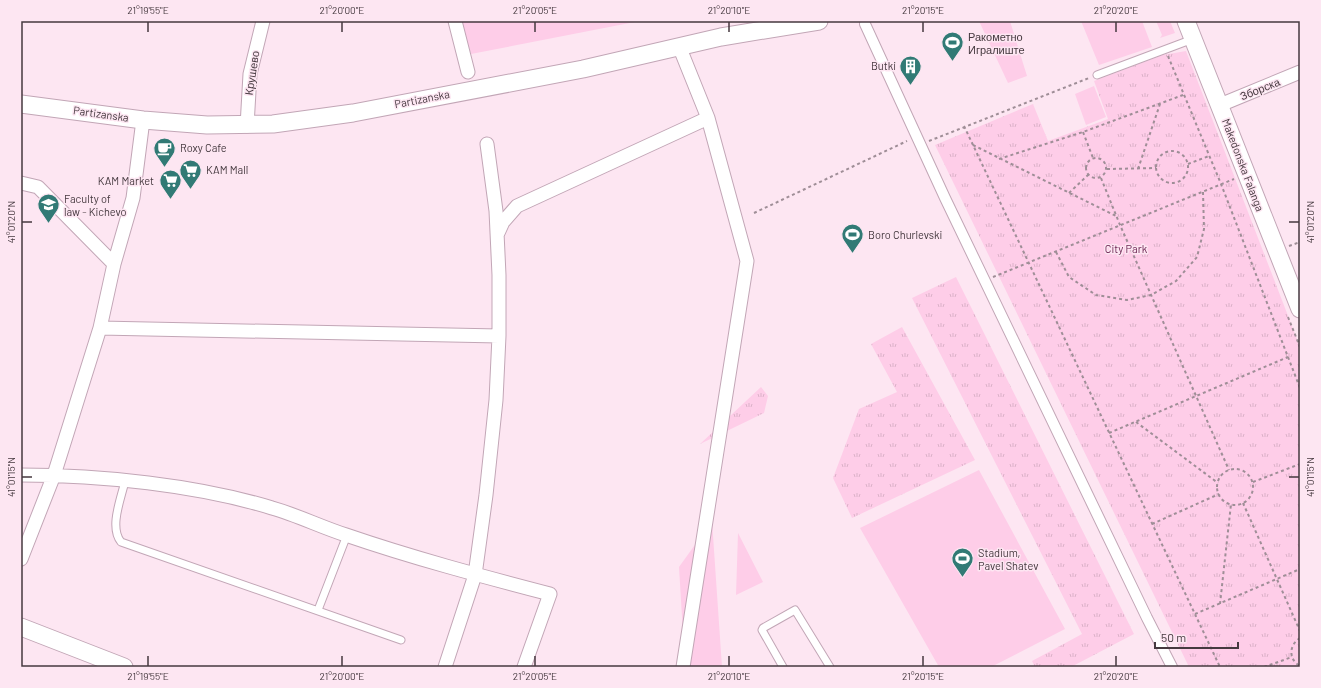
<svg xmlns="http://www.w3.org/2000/svg" width="1321" height="688" font-family="Barlow,sans-serif">
  <defs>
    <pattern id="park-tufts" width="24" height="20" patternUnits="userSpaceOnUse"><rect width="24" height="20" fill="#fecde8"/><path d="M3 7l-1-3M5 7V3M7 7l1-3M15 17l-1-3M17 17v-4M19 17l1-3" fill="none" stroke="#dbb1c8"/></pattern>
  </defs>
  <rect width="100%" height="100%" fill="#fde6f2"/>
  <!-- grass -->
  <path fill="#fecde8" d="M461 21H640L471 54Z
    M979 21H1010L1027 76 1008 83Z
    M1081 21H1142L1152 47 1099 65Z
    M1156 21H1170L1175 33 1160 38 1162 35Z
    M1094 86 1106 117 1086 125 1075 94Z
    M979 470 1065 629 991 667H939L860 528Z
    M712 521 722 667H685L679 567Z
    M738 533 763 582 736 595Z"/>
  <!-- park -->
  <path fill="url(#park-tufts)" d="M1186 51 1300 347V667H1189L935 145 1033 104 1048 141 1108 119 1094 81 1163 55Z
    M956 277 1134 634 1071 667H1035L1032 661 1082 634 912 298Z
    M902 327 975 460 852 518 833 478 859 409 897 392 871 344Z
    M761 387 768 396 764 413 700 444Z"/>
  <g fill="none" stroke-linecap="round" stroke-linejoin="round">
    <defs>
      <path id="service" d="M1097 75 1193 39
        M125 481C121 499 109 527 121 542L401 640
        M318 610 347 535
        M783 667 762 630 763 628 795 610 830 667"/>
      <path id="pedestrian" d="M865 24 945 198 1147 618 1172 667"/>
      <path id="minor" d="M455 21 468 72
        M679 46 708 118 747 261 683 667
        M1220 105 1300 72
        M247 126 250 74 263 21
        M21 183 38 187 114 264
        M498 233 503 222 517 206 708 118
        M100 328 499 336
        M21 475C100 475 197 485 272 508 297 515 321 527 346 535 413 558 481 576 550 594L524 667
        M21 559 54 475 100 328 114 264 133 198 143 120
        M445 667 475 575 486 495 496 400 499 336V275L496 211 487 144"/>
      <path id="tertiary" d="M1186 21 1300 309
        M21 104 143 120 207 125 273 124 353 113 583 69 721 37 819 21
        M21 627 124 667"/>
    </defs>
    <!-- service casing -->
    <use href="#service" stroke="#c2a6b6" stroke-width="9"/>
    <!-- pedestrian casing -->
    <use href="#pedestrian" stroke="#c2a6b6" stroke-width="12"/>
    <!-- minor casing -->
    <use href="#minor" stroke="#c2a6b6" stroke-width="15"/>
    <!-- tertiary casing -->
    <use href="#tertiary" stroke="#c2a6b6" stroke-width="19"/>
    <!-- path -->
    <path stroke="#9f8e97" stroke-width="2" stroke-dasharray="3 3" stroke-linecap="butt" d="M1168 56 1221 184 1300 388
      M964 126 1220 667
      M1083 132 1093 158
      M929 141 1089 78
      M973 145 1116 216
      M1156 167a16 16 0 1 1 32 0a16 16 0 1 1-32 0Z
      M1086 168a10 10 0 1 1 20 0a10 10 0 1 1-20 0Z
      M999 159 1083 132 1183 95
      M1188 164 1209 156
      M1107 169 1156 168
      M1138 169 1160 104
      M1101 178 1120 225 1229 470
      M1069 193 1088 175
      M754 213 907 141
      M1289 246 1300 242
      M1056 252 1069 277 1096 295 1127 300 1151 295 1176 281 1197 257 1204 229 1203 192
      M993 277 1234 179
      M1288 317 1300 347
      M1136 422 1218 483
      M1109 433 1288 357
      M1217 487a18 18 0 1 1 36 0a18 18 0 1 1-36 0Z
      M1253 482 1300 464
      M1243 503 1300 631
      M1152 524 1219 494
      M1220 604 1231 504
      M1195 614 1300 569
      M1300 638C1289 645 1288 659 1300 666
      M1264 667 1292 657"/>
    <!-- service -->
    <use href="#service" stroke="#fff" stroke-width="7"/>
    <!-- pedestrian -->
    <use href="#pedestrian" stroke="#fff" stroke-width="10"/>
    <!-- minor -->
    <use href="#minor" stroke="#fff" stroke-width="13"/>
    <!-- tertiary -->
    <use href="#tertiary" stroke="#fff" stroke-width="17"/>
  </g>
  <!-- ticks -->
  <path fill="none" stroke="#45393f" stroke-width="1.5" d="M148 22V32M342 22V32M535 22V32M729 22V32M923 22V32M1116 22V32M22 222H32M1289 222H1299M22 477H32M1289 477H1299M148 656V666M342 656V666M535 656V666M729 656V666M923 656V666M1116 656V666"/>
  <!-- icons -->
  <defs>
    <symbol id="stadium-pin" viewBox="-11 -11 22 30"><path d="M0 17L-7.5 6A9.5 9.5 0 1 1 7.5 6Z" fill="#317a75" stroke="#fde6f2"/><path d="M0-5a6.5 5 0 1 0 0 10a6.5 5 0 1 0 0-10ZM-3.5-1.8h7v3.6h-7Z" fill="#fff"/></symbol>
    <symbol id="building-pin" viewBox="-11 -11 22 30"><path d="M0 17L-7.5 6A9.5 9.5 0 1 1 7.5 6Z" fill="#317a75" stroke="#fde6f2"/><path d="M-4-6H4V6H1V3H-1V6H-4ZM-2.5-4.3h1.7v1.8h-1.7ZM.8-4.3h1.7v1.8H.8ZM-2.5-1h1.7V.8h-1.7ZM.8-1h1.7V.8H.8Z" fill="#fff"/></symbol>
    <symbol id="cafe-pin" viewBox="-11 -11 22 30"><path d="M0 17L-7.5 6A9.5 9.5 0 1 1 7.5 6Z" fill="#317a75" stroke="#fde6f2"/><path d="M-5.5-4.5H6V0H3Q3 3.5 0 3.5H-2.5Q-5.5 3.5-5.5 0ZM3-3.2v2h1.7v-2ZM-6 4.5H4V6H-6Z" fill="#fff"/></symbol>
    <symbol id="supermarket-pin" viewBox="-11 -11 22 30"><path d="M0 17L-7.5 6A9.5 9.5 0 1 1 7.5 6Z" fill="#317a75" stroke="#fde6f2"/><path d="M-6-5.5h2.5l.6 2H6L4.5 2H-2.5L-4.4-4H-6ZM-1.5 3.2a1.3 1.3 0 1 0 .1 0ZM3 3.2a1.3 1.3 0 1 0 .1 0Z" fill="#fff"/></symbol>
    <symbol id="university-pin" viewBox="-11 -11 22 30"><path d="M0 17L-7.5 6A9.5 9.5 0 1 1 7.5 6Z" fill="#317a75" stroke="#fde6f2"/><path d="M0-5L7-2L0 1L-7-2ZM-4 1L0 2.5L4 1V4Q0 6-4 4Z" fill="#fff"/></symbol>
  </defs>
  <g fill-rule="evenodd">
    <use href="#stadium-pin" x="940" y="30" width="25" height="34"/>
    <use href="#building-pin" x="898" y="54" width="25" height="34"/>
    <use href="#cafe-pin" x="152" y="136" width="25" height="34"/>
    <use href="#supermarket-pin" x="178" y="158" width="25" height="34"/>
    <use href="#supermarket-pin" x="158" y="168" width="25" height="34"/>
    <use href="#university-pin" x="36" y="192" width="25" height="34"/>
    <use href="#stadium-pin" x="840" y="222" width="25" height="34"/>
    <use href="#stadium-pin" x="950" y="546" width="25" height="34"/>
  </g>
  <g text-anchor="middle" stroke-width="3" stroke-linejoin="round" paint-order="stroke">
    <!-- poi labels -->
    <g font-size="11" fill="#45393f" stroke="#fde6f2" text-anchor="start">
      <text x="968" y="41">Ракометно<tspan x="968" dy="13">Игралиште</tspan></text>
      <text x="896" y="70" text-anchor="end">Butki</text>
      <text x="180" y="152">Roxy Cafe</text>
      <text x="206" y="174">KAM Mall</text>
      <text x="154" y="185" text-anchor="end">KAM Market</text>
      <text x="64" y="203">Faculty of<tspan x="64" dy="13">law - Kichevo</tspan></text>
      <text x="868" y="239">Boro Churlevski</text>
      <text x="978" y="557">Stadium,<tspan x="978" dy="13">Pavel Shatev</tspan></text>
    </g>
    <!-- street labels -->
    <g font-size="11" fill="#45393f" stroke="#fde6f2">
      <text transform="translate(252 73) rotate(-81)" y="4">Крушево</text>
      <text transform="translate(1260 89) rotate(-22)" y="4">Зборска</text>
      <text transform="translate(422 99) rotate(-11)" y="4">Partizanska</text>
      <text transform="translate(101 114) rotate(8)" y="4">Partizanska</text>
      <text transform="translate(1243 165) rotate(69)" y="4">Makedonska Falanga</text>
    </g>
    <!-- park labels -->
    <g font-size="11" fill="#6d2654" stroke="#fde6f2">
      <text x="1126" y="253">City Park</text>
    </g>
  </g>
  <!-- border -->
  <rect width="1321" height="688" fill="none" stroke="#fde6f2" stroke-width="44"/>
  <!-- scale -->
  <path d="M1155 642v6h83v-6" fill="none" stroke="#45393f" stroke-width="2"/>
  <text x="1161" y="642" font-size="12" fill="#45393f" stroke="#fde6f2" stroke-width="3" paint-order="stroke">50 m</text>
  <rect x="22" y="22" width="1277" height="644" fill="none" stroke="#45393f" stroke-width="1.5"/>
  <g font-size="10" text-anchor="middle" fill="#45393f">
    <text x="148" y="14">21°19'55"E</text>
    <text x="342" y="14">21°20'00"E</text>
    <text x="535" y="14">21°20'05"E</text>
    <text x="729" y="14">21°20'10"E</text>
    <text x="923" y="14">21°20'15"E</text>
    <text x="1116" y="14">21°20'20"E</text>
    <text transform="translate(11 222) rotate(-90)" y="4">41°01'20"N</text>
    <text transform="translate(1310 222) rotate(-90)" y="4">41°01'20"N</text>
    <text transform="translate(11 477) rotate(-90)" y="4">41°01'15"N</text>
    <text transform="translate(1310 477) rotate(-90)" y="4">41°01'15"N</text>
    <text x="148" y="680">21°19'55"E</text>
    <text x="342" y="680">21°20'00"E</text>
    <text x="535" y="680">21°20'05"E</text>
    <text x="729" y="680">21°20'10"E</text>
    <text x="923" y="680">21°20'15"E</text>
    <text x="1116" y="680">21°20'20"E</text>
  </g>
</svg>
